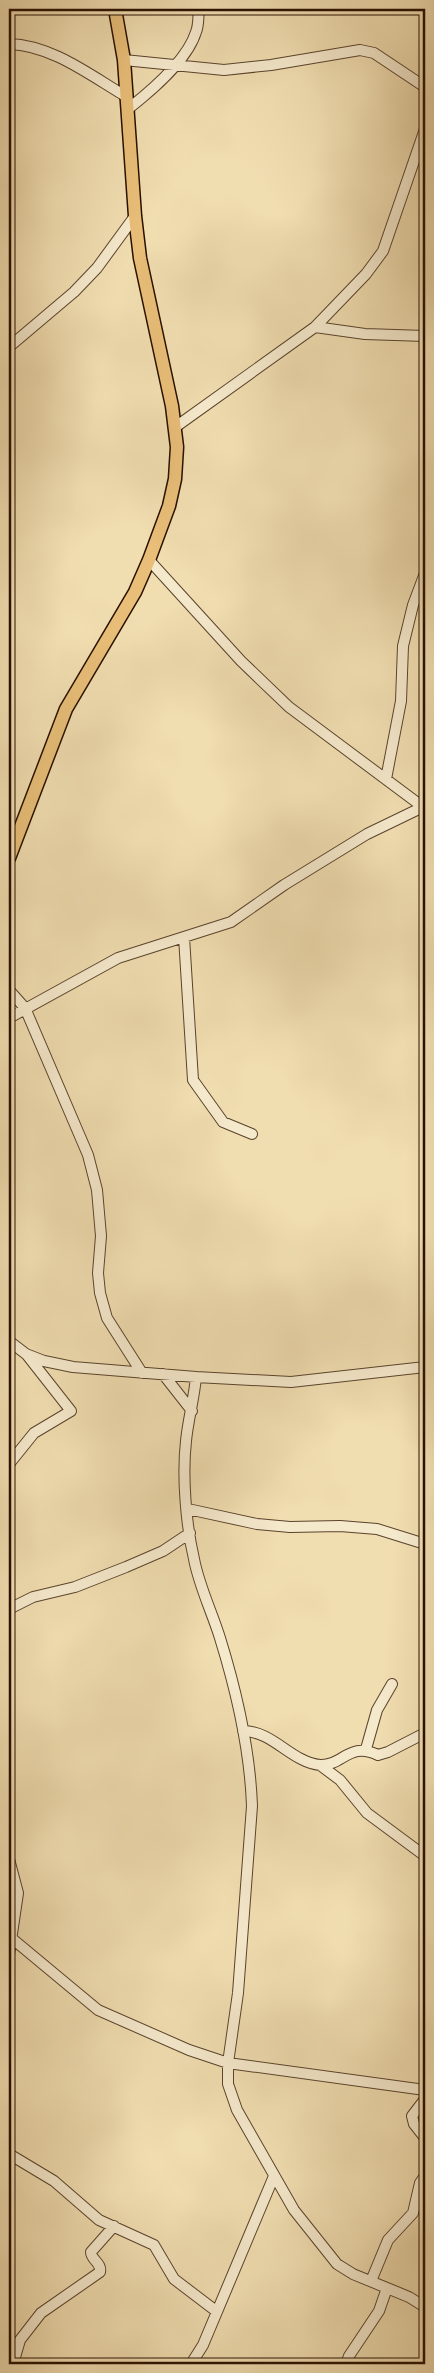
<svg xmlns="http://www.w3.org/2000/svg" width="434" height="2373" font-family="'IM FELL English',serif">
  <rect width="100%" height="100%" fill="#f0ddb0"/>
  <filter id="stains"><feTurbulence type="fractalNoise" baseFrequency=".004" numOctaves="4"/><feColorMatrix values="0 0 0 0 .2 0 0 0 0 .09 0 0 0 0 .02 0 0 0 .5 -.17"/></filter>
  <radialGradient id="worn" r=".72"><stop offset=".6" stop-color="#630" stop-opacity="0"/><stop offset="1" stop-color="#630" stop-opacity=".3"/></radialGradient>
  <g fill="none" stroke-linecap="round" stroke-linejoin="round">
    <defs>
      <path id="minor" d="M9 44C52 45 91 76 127 97
        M124 60 224 70 271 65 360 50 374 53 425 87
        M128 109C151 91 187 61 196 32 199 25 198 16 199 9
        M315 327 365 334 425 336
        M9 347 74 292 97 268 135 216
        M174 428 315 327 366 274 383 251 425 129
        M149 560 241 661 289 707 423 807
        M386 779 401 701 403 646 413 605 425 573
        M184 937 193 1080 223 1122 252 1134
        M9 990 25 1008 88 1155 97 1190 101 1236 98 1273 100 1293 107 1318 142 1373
        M9 1018 118 958 231 922 284 885 367 834 425 806
        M9 1341 26 1354 44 1361 73 1367 196 1377 291 1382 425 1367
        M163 1374 192 1411
        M196 1377C194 1399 188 1420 186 1441 182 1476 186 1525 194 1559 199 1586 212 1612 220 1638 237 1693 250 1750 252 1806L238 1993 228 2063V2084L237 2110 294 2210 337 2264 353 2274 409 2297 425 2307
        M9 1464 34 1433 71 1411 27 1355
        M188 1509 257 1524 290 1527 340 1526 377 1529 425 1544
        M9 1609 33 1597 75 1587 126 1567 163 1551 190 1533
        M243 1731C273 1731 291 1762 320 1765 343 1766 349 1741 378 1755L388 1752 425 1733
        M366 1749 377 1710 392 1684
        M320 1765 340 1780 367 1813 425 1856
        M9 1859 18 1893 9 1954
        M9 1936 98 2010 189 2050 228 2063 425 2090
        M425 2099 412 2116 414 2124 425 2138
        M9 2154 54 2181 99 2220 154 2245 174 2279 216 2311
        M371 2281 388 2240 413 2213 420 2183 425 2176
        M13 2364 20 2340 41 2313 100 2272C102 2263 91 2260 91 2252L114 2226
        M191 2364 203 2345 274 2176
        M346 2364 349 2356 379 2311 387 2288"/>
      <path id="major" d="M9 858 66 709 135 592 149 560 169 506 175 479 177 447 172 406 140 258 135 216 124 60 115 9"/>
    </defs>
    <!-- minor casing -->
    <use href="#minor" stroke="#5a432c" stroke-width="12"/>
    <!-- major casing -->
    <use href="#major" stroke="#281000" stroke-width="15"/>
    <!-- minor -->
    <use href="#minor" stroke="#f5e9cc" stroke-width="10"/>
    <!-- major -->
    <use href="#major" stroke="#e8be78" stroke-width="12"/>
  </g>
  <!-- margin -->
  <rect width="434" height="2373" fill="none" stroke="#f0ddb0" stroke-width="30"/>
  <rect x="10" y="10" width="414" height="2353" fill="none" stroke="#281000" stroke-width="2.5"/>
  <rect x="15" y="15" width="404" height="2343" fill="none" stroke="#281000"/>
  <rect width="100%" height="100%" filter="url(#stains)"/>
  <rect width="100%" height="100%" fill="url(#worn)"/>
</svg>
